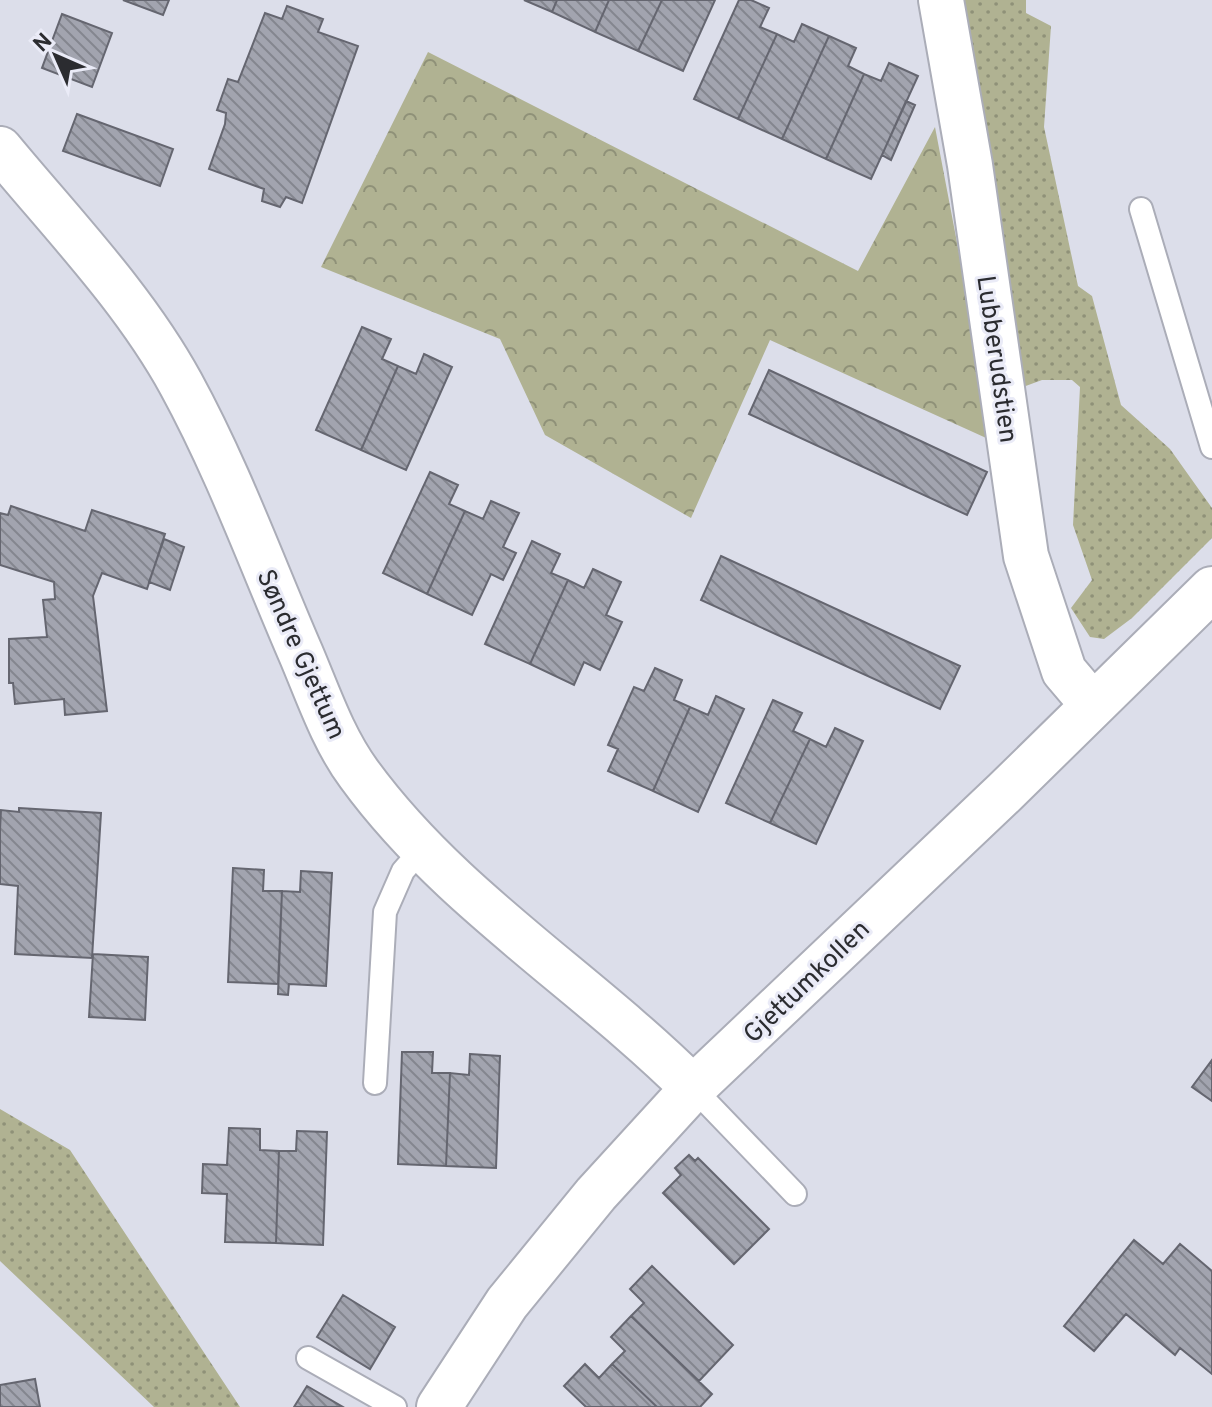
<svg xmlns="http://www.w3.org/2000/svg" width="1212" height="1407" font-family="Overpass,sans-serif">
  <defs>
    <pattern id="grass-dots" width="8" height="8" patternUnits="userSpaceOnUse" patternTransform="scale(2)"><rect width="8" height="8" fill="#b0b292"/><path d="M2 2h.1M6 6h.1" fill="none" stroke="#8f9178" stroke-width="1.8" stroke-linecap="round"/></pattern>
    <pattern id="park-crowns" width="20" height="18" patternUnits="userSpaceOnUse" patternTransform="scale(2)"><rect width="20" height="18" fill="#b0b292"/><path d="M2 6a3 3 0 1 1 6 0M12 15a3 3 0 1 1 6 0" fill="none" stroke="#8f9178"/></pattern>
    <pattern id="building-back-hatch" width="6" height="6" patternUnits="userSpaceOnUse" patternTransform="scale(2)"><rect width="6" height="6" fill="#a2a4af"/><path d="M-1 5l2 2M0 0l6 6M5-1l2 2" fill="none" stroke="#84868f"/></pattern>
  </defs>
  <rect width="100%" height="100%" fill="#dcdeea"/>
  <!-- grass -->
  <path fill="url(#grass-dots)" d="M959 0H1026V13L1051 26 1044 127 1078 286 1092 296 1121 405 1170 449 1212 508V538L1132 618 1104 639 1090 637 1071 608 1092 580 1073 525 1080 387 1072 380H1042L1023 387Z
    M0 1109 70 1150 240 1407H154L0 1261Z"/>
  <!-- park -->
  <path fill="url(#park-crowns)" d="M428 52 858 271 935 127 995 442 770 340 691 518 545 435 500 339 321 267Z"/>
  <!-- building -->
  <path fill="url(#building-back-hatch)" stroke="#656670" stroke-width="2" d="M123 0H169L163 15Z
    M524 0H557L552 12Z
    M557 0H609L595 32 552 12Z
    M609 0H662L638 51 595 32Z
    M662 0H715L683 71 638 51Z
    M739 0H751L769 8 760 27 777 34 738 119 694 99Z
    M287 6 323 19 318 32 358 46 302 203 286 197 280 207 262 201 264 189 209 169 225 124 226 113 217 110 228 79 238 82 265 13 282 19Z
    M62 14 112 33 92 87 42 68Z
    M802 24 829 36 782 139 738 119 777 34 794 42Z
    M829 36 856 48 848 66 864 74 826 159 782 139Z
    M889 63 918 76 871 179 826 159 864 74 881 81Z
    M906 101 915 105 891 160 882 155Z
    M77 114 173 149 160 186 63 151Z
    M362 327 391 339 382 359 398 366 361 450 316 430Z
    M424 354 452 367 406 470 361 450 398 366 416 374Z
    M769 370 987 472 967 515 749 414Z
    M430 472 458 485 449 504 465 511 427 594 383 573Z
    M491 501 519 513 503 547 516 553 503 580 491 574 472 615 427 594 465 511 483 519Z
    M11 506 85 531 92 510 165 534 147 589 102 573 93 596 107 711 65 715 64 699 15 704 13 683H9V639L47 637 43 600 55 599 54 582 0 565V513L8 515Z
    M164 539 184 547 170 590 149 582Z
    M532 541 560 554 551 573 568 580 530 664 485 644Z
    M721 556 960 666 940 709 701 600Z
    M593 569 621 582 606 615 622 622 600 670 584 662 574 685 530 664 568 580 584 588Z
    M655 668 682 680 674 700 690 707 653 791 608 771 618 749 608 745 634 687 644 691Z
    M716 696 744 709 698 812 653 791 690 707 708 715Z
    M773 700 802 713 793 731 810 739 770 823 726 803Z
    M835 728 863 741 816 844 770 823 810 739 826 747Z
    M19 808 101 813 92 958 15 954 18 886 0 884V829L1 810 19 812Z
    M233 868 264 870 263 891H282L278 984 228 982Z
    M301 871 332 873 326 986 289 984 288 995 278 994 282 891 300 892Z
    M93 954 148 957 145 1020 89 1017Z
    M402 1052H433L432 1073H450L446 1166 398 1164Z
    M470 1054 500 1056 496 1168 446 1166 450 1073 469 1075Z
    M1212 1060V1101L1192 1087Z
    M229 1128 260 1129V1150L279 1151 276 1243 225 1242 227 1194 202 1193 203 1164 227 1165Z
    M297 1131 327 1132 323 1245 276 1243 279 1151H296Z
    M689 1155 695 1161 698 1158 769 1229 734 1264 663 1193 681 1175 675 1168Z
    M1134 1240 1163 1264 1180 1244 1212 1271V1374L1180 1348 1175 1355 1126 1314 1094 1351 1064 1326Z
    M652 1266 733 1345 699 1381 631 1316 644 1303 630 1289Z
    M343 1295 395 1327 370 1369 317 1337Z
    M631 1316 712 1394 700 1407H657L612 1364 625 1351 611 1337Z
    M585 1364 599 1378 612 1364 657 1407H586L564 1386Z
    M35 1379 40 1407H0V1385Z
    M307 1386 343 1407H294Z"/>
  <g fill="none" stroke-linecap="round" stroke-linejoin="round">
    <defs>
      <path id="lane" d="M1141 209 1212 447
        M375 1083 385 912 403 871 424 847
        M693 1088 795 1194
        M308 1358 395 1407"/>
      <path id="street" d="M941 0 970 165 1026 556 1064 671 1092 704
        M0 149C62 224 134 298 181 384 228 470 262 564 301 654 318 694 333 739 359 774 449 898 586 981 693 1088
        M439 1407 507 1303 596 1194 693 1088 1005 792 1212 589"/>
    </defs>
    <!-- lane casing -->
    <use href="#lane" stroke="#abadb8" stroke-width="26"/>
    <!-- street casing -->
    <use href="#street" stroke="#abadb8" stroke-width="48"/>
    <!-- lane -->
    <use href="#lane" stroke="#fff" stroke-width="22"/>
    <!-- street -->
    <use href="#street" stroke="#fff" stroke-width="44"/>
  </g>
  <g text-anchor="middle" stroke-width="6" stroke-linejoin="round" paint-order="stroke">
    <!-- street labels -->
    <g font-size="26" fill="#2b2c30" stroke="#eaebf7">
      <text transform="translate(998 359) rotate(82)" y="9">Lubberudstien</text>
      <text transform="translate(302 654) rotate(66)" y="9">Søndre Gjettum</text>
      <text transform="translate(806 981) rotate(-44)" y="9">Gjettumkollen</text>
    </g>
  </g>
  <!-- north arrow -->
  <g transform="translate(56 56) rotate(315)" stroke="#eaebf7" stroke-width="6" paint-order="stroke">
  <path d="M0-6L14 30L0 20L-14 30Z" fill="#2b2c30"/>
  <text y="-12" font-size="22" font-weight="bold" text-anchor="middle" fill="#2b2c30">N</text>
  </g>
</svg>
